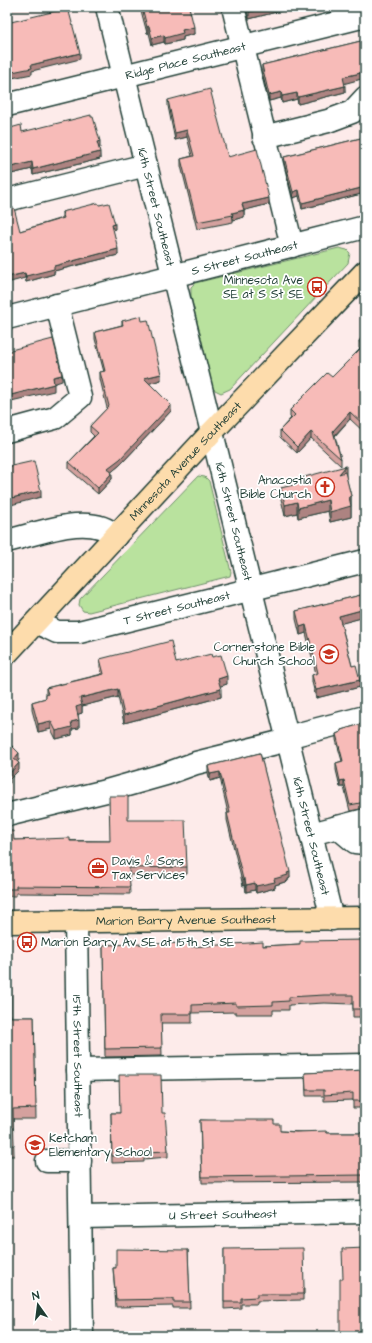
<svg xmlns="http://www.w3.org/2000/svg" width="372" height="1343" font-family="'Architects Daughter',sans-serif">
  <rect width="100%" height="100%" fill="#fdebea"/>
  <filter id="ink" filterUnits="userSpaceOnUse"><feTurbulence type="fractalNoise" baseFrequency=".025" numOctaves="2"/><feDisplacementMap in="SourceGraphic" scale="8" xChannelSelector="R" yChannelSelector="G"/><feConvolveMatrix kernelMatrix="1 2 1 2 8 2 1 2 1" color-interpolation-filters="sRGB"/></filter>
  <g filter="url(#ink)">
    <!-- green -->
    <path fill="#b9e29e" stroke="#6c9069" d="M339 248 347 250 350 253 348 263 230 389 221 393 213 389 191 297V287L195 283Z
      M198 476 205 477 209 481 231 572 230 576 89 612 83 611 79 605 80 599Z"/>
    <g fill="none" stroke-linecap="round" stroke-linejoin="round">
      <defs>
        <g id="minor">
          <path id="s1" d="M107 7 332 919"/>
          <path d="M233 7 292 246"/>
          <path id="s2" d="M7 105 365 16"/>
          <path d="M264 137 328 121 352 112 365 98"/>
          <path d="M7 200 146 165"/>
          <path id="s3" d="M7 318 365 227"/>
          <path d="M7 431 55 418 80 397 57 305"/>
          <path d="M7 541C38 534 90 511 116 536"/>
          <path id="s4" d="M36 622 57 632H79L365 561"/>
          <path d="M287 737 365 717"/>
          <path d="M7 815 106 791 166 774 196 763 288 740"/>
          <path d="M337 827 355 842 365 843"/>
          <path d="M311 834 365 820"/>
          <path id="s5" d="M76 921 82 1336"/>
          <path d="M78 1070 365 1065"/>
          <path d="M47 1161H80"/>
          <path id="s6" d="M81 1217 365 1212"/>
        </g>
        <g id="major">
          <path id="s7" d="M7 653 211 433 365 272"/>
          <path id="s8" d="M7 922 365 918"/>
        </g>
      </defs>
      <!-- minor casing -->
      <use href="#minor" stroke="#1f3d34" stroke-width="25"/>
      <!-- major casing -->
      <use href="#major" stroke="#1f3d34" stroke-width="25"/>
      <!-- minor -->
      <use href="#minor" stroke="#fff" stroke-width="22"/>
      <!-- major -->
      <use href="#major" stroke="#fddcac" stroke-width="22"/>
    </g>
    <!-- wall -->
    <path fill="#d4a19e" stroke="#1f3d34" d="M140 7H189L194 34 183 37V40L165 44 164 42 152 45 149 33H147Z
      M246 7H296L249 19Z
      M365 40V78L344 83 345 92 298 104 297 99 282 103 281 98 269 101 262 72V65Z
      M168 100 228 157 269 204 244 210V217L233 220V222L197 229 181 166V159L192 156 187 137 175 140 168 106Z
      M7 129 100 148H99L100 159 33 175 32 169 7 175Z
      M365 137V193L302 209 299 196 293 198 284 163V157Z
      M99 205 115 229 113 230 118 255 54 271V274L26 282 20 231 62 218V212Z
      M122 321H142L161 380 149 383 171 411 120 465 111 472 112 479 98 494 69 469V462L94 436 90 432V426L107 408 100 379V372H104L95 339V332L122 325Z
      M365 334V433L350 419 335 436 341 459V466L311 438 297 453 280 437V430L291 418 290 417V410L332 377 360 349 359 348V341Z
      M346 477 351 496V517L330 522 328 511 298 518 297 513 285 516 281 499V488Z
      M365 594V617L341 623 352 666 360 687 316 698 312 682V675L316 674 306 633 300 635 296 619V611Z
      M212 657 227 684 220 686 221 697 124 723 118 697 82 706V713L78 714 79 728 72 729V735L56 739 51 729 38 732 32 710V702L46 698V688L102 674 100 667V659L176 663Z
      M365 723V808L350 811 344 787H340L336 770V763L342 761 336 740V734L341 732V730Z
      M260 753 290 878 288 879V881L275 885V888L256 893 255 890 246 892 245 885 243 886 227 820V813H228L220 778 210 781 208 773V766Z
      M128 820 187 867V874L129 875 130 894 16 893V896H7V831L14 840 110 841Z
      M365 940V1017H353V1004L324 1003 289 1005V1010H273V1014H236V1012L192 1013V1023H161L162 1056 105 1057 103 945 191 947 263 946 300 944Z
      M7 980 11 1017H34L36 1119H13L14 1156H7Z
      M365 1070V1108H353V1100L324 1101V1096H306L305 1073Z
      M111 1113H162L168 1151V1157L144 1159V1162L112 1163Z
      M200 1120 274 1124 280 1131 327 1133H365V1182L202 1183Z
      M224 1249 304 1288V1294L303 1295V1300L257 1301V1304H241V1308L224 1309Z
      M188 1250 190 1308H173V1306L116 1307 113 1268H116Z"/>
    <!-- shaded-wall -->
    <path fill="#ad8381" stroke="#1f3d34" d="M270 7H296L249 19V12Z
      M149 26V33H147V27Z
      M194 27V34L183 37V40L165 44V38L182 30Z
      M164 35V42L152 45V38Z
      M80 53V59L32 71V74L7 79V73L31 65Z
      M365 72V78L343 84V77Z
      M345 86V92L298 104V97Z
      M281 92V98L269 101V95Z
      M297 93V99L282 103V96Z
      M187 130V137L175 140V133Z
      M100 141V148H97V142Z
      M100 152V159L33 175V169Z
      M32 162V169L7 175V168Z
      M365 187V193L302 209V203Z
      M299 190V196L293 198V192Z
      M269 198V204L242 211V204Z
      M244 210V217L233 220 232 213Z
      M115 224V229L112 230V225Z
      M118 249V255L54 271V274L26 282V276L54 266Z
      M25 273V278L7 283V277Z
      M161 374V380L144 385V378Z
      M62 375V381L53 384V377Z
      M54 384V391L7 402V396Z
      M171 405V411L120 465 108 475V468Z
      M350 412V419L333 437V431Z
      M311 432V438L297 453V447Z
      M346 466V477L339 484V474Z
      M112 473V479L98 494V488Z
      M41 491V497L7 506V499Z
      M351 496V517L330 522V512L349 497Z
      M328 500V511L298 518V508Z
      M297 502V513L285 516V505Z
      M365 609V617L339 624V616Z
      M306 625V633L300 635V627Z
      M227 676V684L218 687V679Z
      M360 680V687L316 698V690Z
      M118 689V697L82 706V713L76 715V707L80 698Z
      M221 689V697L124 723V715Z
      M79 720V728L72 729V735L56 739V731L71 722Z
      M51 721V729L38 732V724Z
      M19 753V760L14 766V759Z
      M19 763V770L10 779V783L7 786V780L8 775Z
      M220 772V778L210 781V774Z
      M344 780V787H340V781Z
      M290 872V878L288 879V881L275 885V888L256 893V886Z
      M243 879H245V885L243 886Z
      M255 883V890L246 892V885Z"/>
    <!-- building -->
    <path fill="#f7bbb8" stroke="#1f3d34" d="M142 7H189L194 27 182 30 183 33 165 38 164 35 152 38 149 26 147 27Z
      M247 7H270L249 12Z
      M68 8 80 53 31 65 32 68 7 73V23Z
      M365 40V72L343 77 345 86 298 97 297 93 282 96 281 92 269 95 262 65Z
      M210 89 228 157 257 149 269 198 242 204 244 210 232 213 233 215 197 222 181 159 194 156 187 130 175 133 168 100Z
      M91 115V117H93L100 141 97 142 100 152 33 169 32 162 7 168V129L21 125 22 132Z
      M365 137V187L302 203 299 190 293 192 284 157Z
      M98 203 99 205 109 203 115 224 112 225 118 249 54 266V269L26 276 25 273 7 277V209L14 208 20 231 64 218 62 212Z
      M141 316 142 321 148 320 161 374 144 378 171 405 120 459 108 468 112 473 98 488 69 462 98 433 90 426 109 406 100 372 105 371 95 332 123 325 122 321Z
      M365 334V426L350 412 333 431 341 459 311 432 297 447 280 430 295 415 290 410 327 373 332 377 363 346 359 341Z
      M53 339 62 375 53 377 54 384 7 396V351Z
      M34 461 41 491 7 499V467Z
      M346 466 339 474 345 472 351 496 349 497 351 506 330 512 328 500 298 508 297 502 285 505 281 488 293 485V480Z
      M365 594V609L339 616 352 666 356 665 360 680 316 690 312 675 318 673 306 625 300 627 296 611Z
      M171 641 176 663 211 654 212 657 221 655 227 676 218 679 221 689 124 715 118 689 80 698 82 705 76 707 79 720 71 722 72 727 56 731 51 721 38 724 32 702 46 698V695L48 694 46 688 104 674 100 659Z
      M365 723V802L350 805 344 780 340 781 336 763 343 761 336 734 341 732V730Z
      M7 741 19 753 14 759 19 763 8 775 10 776 7 780Z
      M260 753 290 872 287 873 288 875 274 879 275 882 256 886 255 883 246 885 245 879H243L227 813H230L220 772 210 774 208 766Z
      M109 796H128V820H185L187 867 129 868 130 887 16 886V889H7V831H13L14 840 70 838V841H110Z
      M365 940V1009H353V995H324L289 997V1001L273 1002V1005L236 1006V1003L192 1005V1014H161L162 1048 105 1049 103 945 191 943V947L263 942V946L300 944V941Z
      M7 980H11V1017H34L36 1108 13 1109 14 1145H7Z
      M365 1070V1101H353V1093L324 1095V1090H306L305 1073Z
      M119 1075H161L162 1113H165L168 1151 144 1152V1155L112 1156 111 1113H120Z
      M200 1120H274V1124H280V1131L296 1132 326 1131 327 1133H365V1175L202 1177Z
      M303 1248 304 1288H303V1294H257V1297L241 1298V1302H224V1249Z
      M365 1248V1336H337V1332H340V1279H343L342 1249Z
      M116 1249 188 1250 190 1302H173V1299L116 1300 113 1268H116Z"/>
  </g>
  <!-- icons -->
  <defs>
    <symbol id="bus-ring" viewBox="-11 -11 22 22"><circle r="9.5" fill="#fff" stroke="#c8321e" stroke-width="1.5"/><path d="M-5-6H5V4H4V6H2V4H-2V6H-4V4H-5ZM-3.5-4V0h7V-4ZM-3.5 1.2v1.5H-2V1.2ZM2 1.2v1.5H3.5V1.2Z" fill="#c8321e"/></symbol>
    <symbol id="church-ring" viewBox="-11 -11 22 22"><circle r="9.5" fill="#fff" stroke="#c8321e" stroke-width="1.5"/><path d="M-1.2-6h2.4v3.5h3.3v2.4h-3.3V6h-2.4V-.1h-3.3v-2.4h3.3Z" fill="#c8321e"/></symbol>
    <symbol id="school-ring" viewBox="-11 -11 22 22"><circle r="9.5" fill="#fff" stroke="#c8321e" stroke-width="1.5"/><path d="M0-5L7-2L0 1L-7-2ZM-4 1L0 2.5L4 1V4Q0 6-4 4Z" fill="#c8321e"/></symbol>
    <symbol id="office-ring" viewBox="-11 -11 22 22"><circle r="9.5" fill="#fff" stroke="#c8321e" stroke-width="1.5"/><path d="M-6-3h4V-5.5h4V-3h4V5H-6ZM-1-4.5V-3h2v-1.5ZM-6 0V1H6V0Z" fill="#c8321e"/></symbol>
  </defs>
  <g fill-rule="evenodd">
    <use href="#bus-ring" x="306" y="276" width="22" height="22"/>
    <use href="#church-ring" x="314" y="476" width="22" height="22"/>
    <use href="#school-ring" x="318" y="643" width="22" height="22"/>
    <use href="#office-ring" x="87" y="857" width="22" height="22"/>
    <use href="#bus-ring" x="16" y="931" width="22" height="22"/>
    <use href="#school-ring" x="24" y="1134" width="22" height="22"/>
  </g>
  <g text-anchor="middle" stroke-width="3.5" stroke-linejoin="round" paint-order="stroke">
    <!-- street labels -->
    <g font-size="12" fill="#1f3d34" stroke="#fff">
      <text dy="4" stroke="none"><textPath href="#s2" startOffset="184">Ridge Place Southeast</textPath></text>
      <text dy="4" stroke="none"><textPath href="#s1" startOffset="206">16th Street Southeast</textPath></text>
      <text dy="4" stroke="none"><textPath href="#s3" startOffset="245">S Street Southeast</textPath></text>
      <text dy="4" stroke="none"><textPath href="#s7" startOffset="262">Minnesota Avenue Southeast</textPath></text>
      <text dy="4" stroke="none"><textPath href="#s1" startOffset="530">16th Street Southeast</textPath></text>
      <text dy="4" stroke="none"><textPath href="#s4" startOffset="146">T Street Southeast</textPath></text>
      <text dy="4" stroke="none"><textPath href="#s1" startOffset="854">16th Street Southeast</textPath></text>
      <text dy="4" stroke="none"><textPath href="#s8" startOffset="179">Marion Barry Avenue Southeast</textPath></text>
      <text dy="4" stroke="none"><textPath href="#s5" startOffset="135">15th Street Southeast</textPath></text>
      <text dy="4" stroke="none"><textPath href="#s6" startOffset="142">U Street Southeast</textPath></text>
    </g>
    <!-- poi labels -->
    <g font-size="12" fill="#1f3d34" stroke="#fff" text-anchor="end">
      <text x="303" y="284">Minnesota Ave<tspan x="303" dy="14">SE at S St SE</tspan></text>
      <text x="311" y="484">Anacostia<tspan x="311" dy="14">Bible Church</tspan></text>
      <text x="315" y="651">Cornerstone Bible<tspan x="315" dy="14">Church School</tspan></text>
      <text x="112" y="865" text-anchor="start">Davis &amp; Sons<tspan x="112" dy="14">Tax Services</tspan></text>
      <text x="41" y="946" text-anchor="start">Marion Barry Av SE at 15th St SE</text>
      <text x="49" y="1142" text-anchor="start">Ketcham<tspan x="49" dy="14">Elementary School</tspan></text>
    </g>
  </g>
  <!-- margin -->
  <rect width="372" height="1343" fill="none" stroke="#fff" stroke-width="24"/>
  <rect x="12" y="12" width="348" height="1319" fill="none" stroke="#1f3d34" stroke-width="1.5" filter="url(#ink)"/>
  <!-- north arrow -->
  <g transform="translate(38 1305) rotate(346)" stroke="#ffffff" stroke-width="3" paint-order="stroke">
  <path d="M0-3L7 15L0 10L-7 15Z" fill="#1f3d34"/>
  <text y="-6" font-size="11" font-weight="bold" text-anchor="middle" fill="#1f3d34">N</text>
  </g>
</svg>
